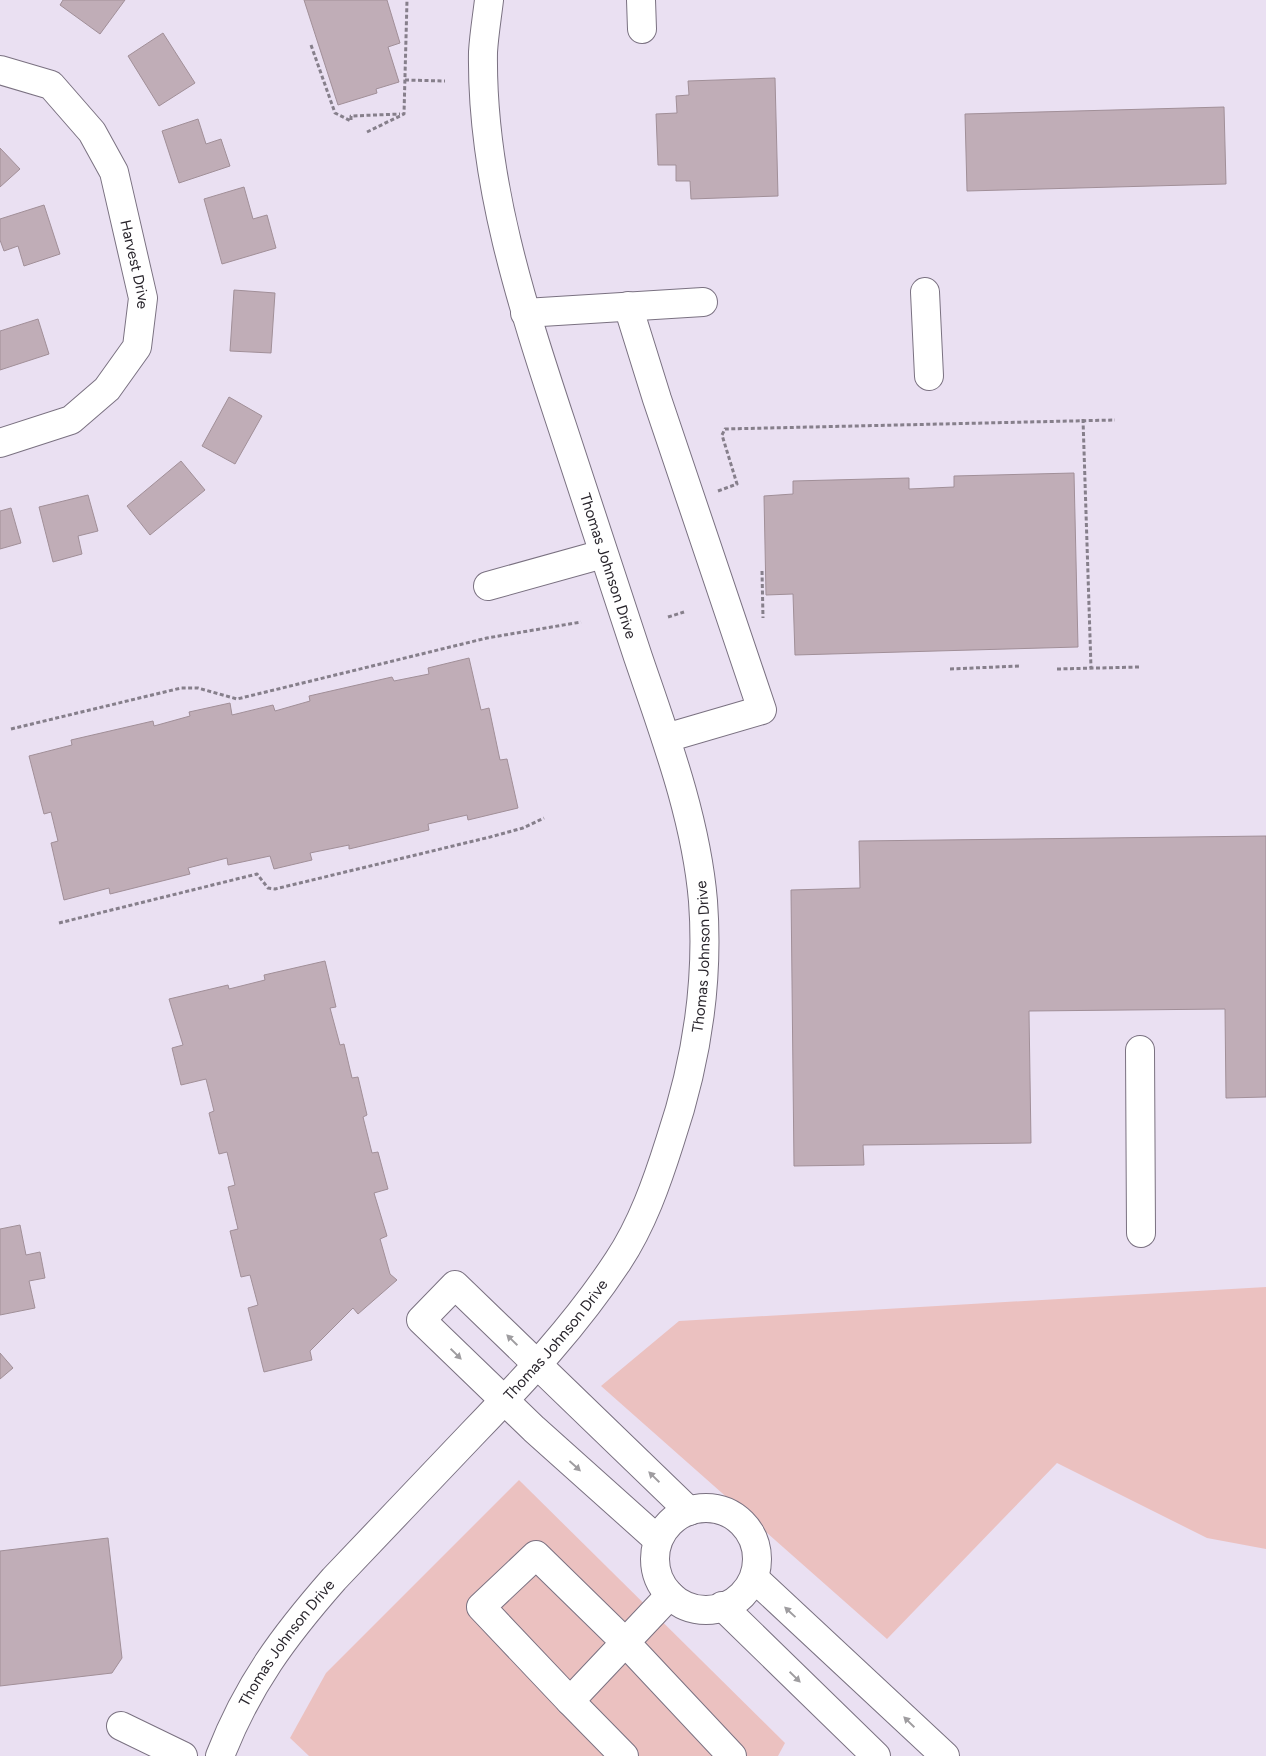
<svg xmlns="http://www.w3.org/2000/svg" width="1266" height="1756" font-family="Figtree,sans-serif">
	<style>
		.green { fill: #ebc1c0 }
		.building { fill: #c0adb7; stroke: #a18f98 }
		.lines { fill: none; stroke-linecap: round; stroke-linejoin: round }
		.minor-casing { stroke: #7a7181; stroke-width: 30 }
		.path { stroke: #867f8b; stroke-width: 3; stroke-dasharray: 4 2.5; stroke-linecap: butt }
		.minor { stroke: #fff; stroke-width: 28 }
		.oneway { fill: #9f9da0 }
		.labels { text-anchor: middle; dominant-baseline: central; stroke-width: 4; stroke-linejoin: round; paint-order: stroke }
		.street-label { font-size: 15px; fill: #29252c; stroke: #fff }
	</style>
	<rect width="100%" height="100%" fill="#eae0f2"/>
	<!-- green -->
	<g class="green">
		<polygon points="1266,1287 1266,1549 1207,1538 1057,1463 887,1639 601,1386 679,1321"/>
		<polygon points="519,1480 785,1743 778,1756 309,1756 290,1738 326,1673"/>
	</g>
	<!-- building -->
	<g class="building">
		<polygon points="63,0 125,0 100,34 60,5"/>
		<polygon points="304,0 387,0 400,43 388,47 399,82 376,89 377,93 338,105"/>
		<polygon points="163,33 195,83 159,106 128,56"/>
		<polygon points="775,78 778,196 691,199 690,181 676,181 676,165 658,165 656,114 677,113 676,96 689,95 688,81"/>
		<polygon points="1224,107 1226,184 967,191 965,114"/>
		<polygon points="198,119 206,144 221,139 230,166 179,183 162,131"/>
		<polygon points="0,148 20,169 0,187"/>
		<polygon points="244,187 253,219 267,215 276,248 222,264 204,199"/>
		<polygon points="44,205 60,254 24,266 18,246 4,251 0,240 0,219"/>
		<polygon points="234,290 275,293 271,353 230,351"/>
		<polygon points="38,319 49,354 0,370 0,331"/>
		<polygon points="229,397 262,416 235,464 202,446"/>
		<polygon points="181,461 205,490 150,535 127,506"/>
		<polygon points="1074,473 1078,647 795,655 793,594 766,595 764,496 793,494 793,481 909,478 909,489 954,487 954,476"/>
		<polygon points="88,495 98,531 78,536 82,554 53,562 39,507"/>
		<polygon points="11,508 21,543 0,549 0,511"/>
		<polygon points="469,658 481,710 489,708 500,760 507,759 518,808 468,820 467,815 428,824 429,830 349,849 349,845 310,853 312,860 274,869 270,856 228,865 227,858 188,868 190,874 110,894 109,888 64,900 51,843 58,841 51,812 44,814 29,756 72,745 71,740 153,721 154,726 190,716 189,712 230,703 232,715 273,705 275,711 310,701 309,696 392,677 394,681 429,674 428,668"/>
		<polygon points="1266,836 1266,1097 1226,1098 1225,1009 1029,1011 1031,1143 863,1145 864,1165 794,1166 791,890 860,888 859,841"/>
		<polygon points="325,961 336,1007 330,1008 340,1045 344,1044 352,1078 358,1077 367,1115 363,1117 372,1153 378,1152 388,1189 374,1193 387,1236 380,1239 390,1274 397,1280 358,1314 353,1308 310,1351 312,1360 264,1372 248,1308 258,1305 250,1275 241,1277 230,1231 238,1229 228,1187 235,1185 227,1152 219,1154 209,1113 214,1111 206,1079 181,1085 172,1048 183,1045 169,999 228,985 229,989 265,980 264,975"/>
		<polygon points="20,1225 26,1255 40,1252 45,1278 29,1281 35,1308 0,1315 0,1229"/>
		<polygon points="0,1353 13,1368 0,1379"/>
		<polygon points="108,1538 122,1658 112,1673 0,1686 0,1551"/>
	</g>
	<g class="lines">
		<defs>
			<g id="minor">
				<polyline points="641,0 642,29"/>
				<path id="s1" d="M0,70L51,85L92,132L114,172L143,298L137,347L107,389L71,420L0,443"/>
				<polyline points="925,292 929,376"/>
				<polyline points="628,306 657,399 762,710 666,738"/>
				<polyline points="525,313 703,302"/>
				<polyline points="488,586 603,554"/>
				<polyline points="1140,1050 1141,1233"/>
				<circle cx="706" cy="1559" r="51"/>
				<polyline points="658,1540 534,1429 421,1320 455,1285 689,1511"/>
				<polyline points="754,1578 945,1756"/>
				<polyline points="670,1595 570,1701 481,1607 536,1555 625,1642 732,1756"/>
				<polyline points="722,1606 876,1756"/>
				<polyline points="570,1701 624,1756"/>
				<polyline points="121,1726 183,1756"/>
				<path id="s2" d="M220,1756C248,1684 284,1636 334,1579C380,1531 426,1482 472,1434C525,1379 576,1325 618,1261C642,1225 657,1182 670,1141C696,1064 709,982 703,901C696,818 665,736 638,657C612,580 587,503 562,426C522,305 481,180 483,52C484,35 487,17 489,0"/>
			</g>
		</defs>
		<!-- minor casing -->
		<use href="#minor" class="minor-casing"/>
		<!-- path -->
		<g class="path">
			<polyline points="311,45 335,113 351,121 351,116 400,114"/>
			<polyline points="405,80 445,81"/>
			<polyline points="367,132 404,114 407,0"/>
			<polyline points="1083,419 1091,668"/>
			<polyline points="718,491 737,484 722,435 725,429 1115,420"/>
			<polyline points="762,571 763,618"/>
			<polyline points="668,617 684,612"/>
			<polyline points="950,669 1019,666"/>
			<polyline points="1057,669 1140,667"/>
			<polyline points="11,729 181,688 198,688 237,699 487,638 581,622"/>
			<polyline points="59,923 257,874 268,888 275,889 490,837 523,828 544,818"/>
		</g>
		<!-- minor -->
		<use href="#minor" class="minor"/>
	</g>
	<!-- one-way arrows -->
	<defs><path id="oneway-solid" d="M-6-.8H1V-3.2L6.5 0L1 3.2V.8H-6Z" transform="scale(1.25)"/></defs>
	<g class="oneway">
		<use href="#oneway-solid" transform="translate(512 1340) rotate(-136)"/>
		<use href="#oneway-solid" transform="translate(456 1354) rotate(44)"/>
		<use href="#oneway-solid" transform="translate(575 1466) rotate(42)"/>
		<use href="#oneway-solid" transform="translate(654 1477) rotate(-136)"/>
		<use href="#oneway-solid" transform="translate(790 1612) rotate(-137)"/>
		<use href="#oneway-solid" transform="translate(795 1677) rotate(44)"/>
		<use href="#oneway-solid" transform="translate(909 1722) rotate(-136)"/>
	</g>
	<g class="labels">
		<!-- street labels -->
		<g class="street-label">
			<text stroke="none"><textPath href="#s1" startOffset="256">Harvest Drive</textPath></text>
			<text transform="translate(608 566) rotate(72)">Thomas Johnson Drive</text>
			<text stroke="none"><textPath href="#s2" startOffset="958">Thomas Johnson Drive</textPath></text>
			<text stroke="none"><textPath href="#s2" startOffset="538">Thomas Johnson Drive</textPath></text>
			<text stroke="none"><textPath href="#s2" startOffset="132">Thomas Johnson Drive</textPath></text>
		</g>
	</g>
</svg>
